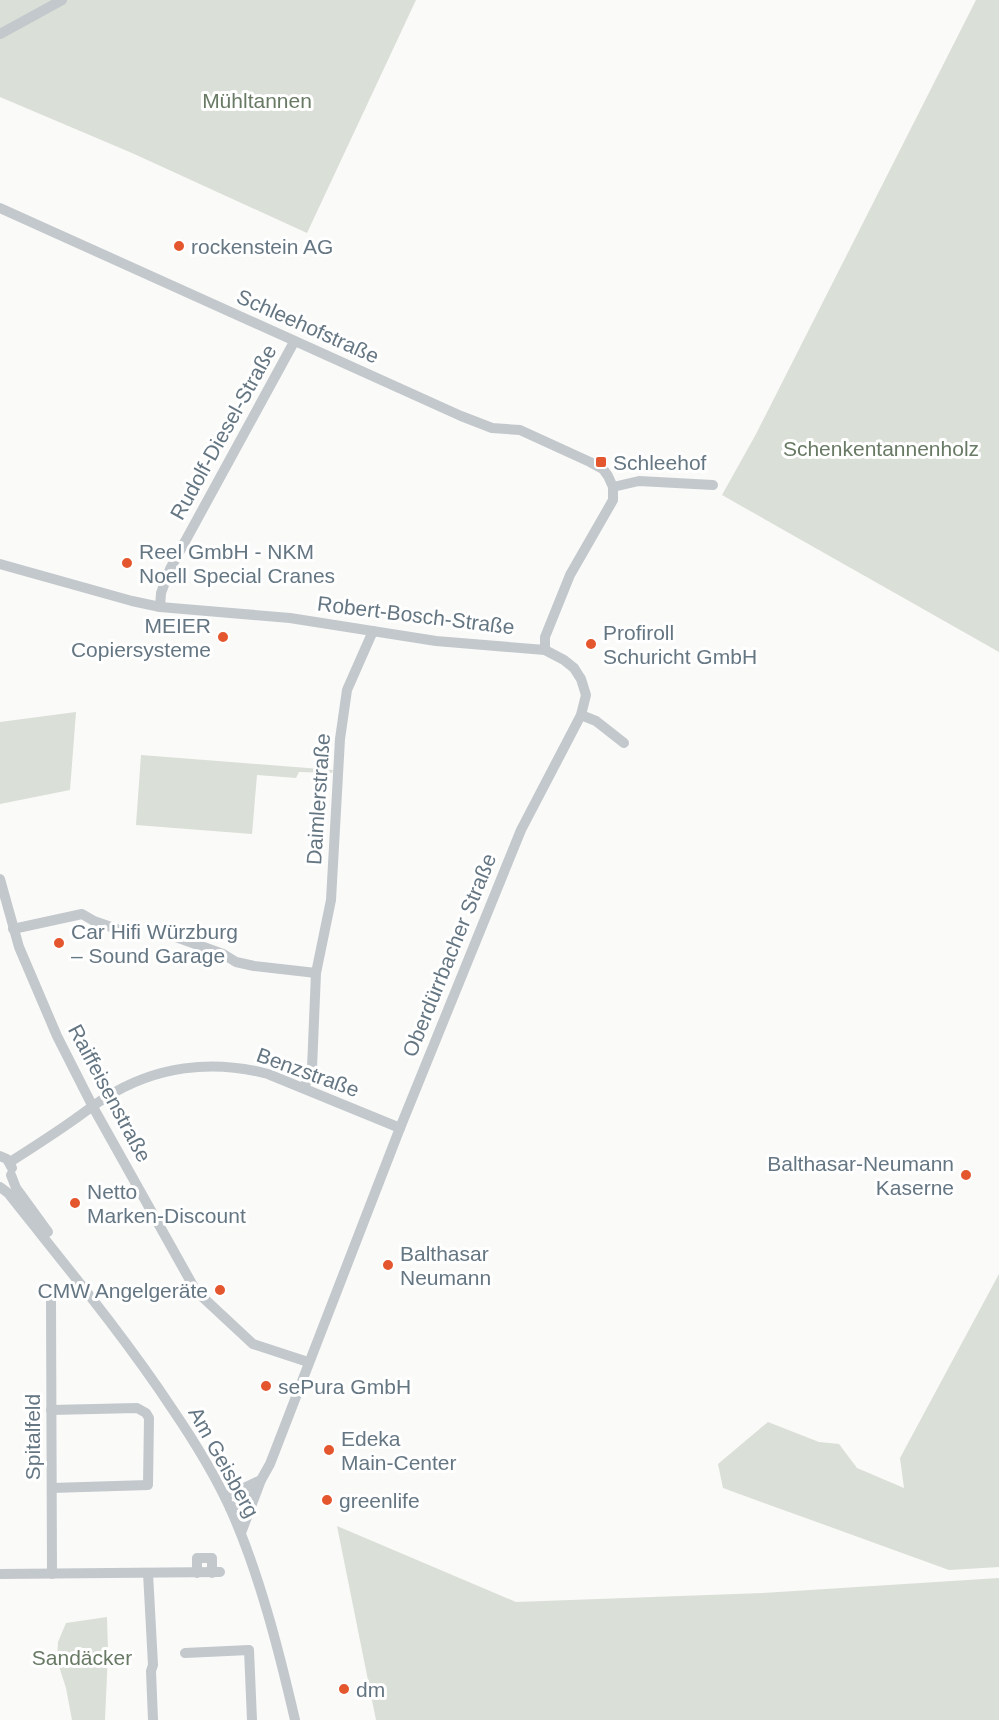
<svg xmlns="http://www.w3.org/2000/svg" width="999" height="1720" font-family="Arial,sans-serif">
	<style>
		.green { fill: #dadfd7 }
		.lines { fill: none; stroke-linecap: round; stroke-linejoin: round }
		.minor { stroke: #c3c8cc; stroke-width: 10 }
		.poi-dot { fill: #e4572e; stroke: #fff; stroke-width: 2 }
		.labels { text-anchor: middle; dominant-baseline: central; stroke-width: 6; stroke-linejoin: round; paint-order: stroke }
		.park-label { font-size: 21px; fill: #687a64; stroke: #fff }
		.poi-label { font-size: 21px; fill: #657683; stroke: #fff; text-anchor: start }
		.street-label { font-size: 21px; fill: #657683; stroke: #fff }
	</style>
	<rect width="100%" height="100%" fill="#fafaf8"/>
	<!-- green -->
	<g class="green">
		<polygon points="0,0 416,0 307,233 132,153 0,97"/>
		<polygon points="976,0 999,0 999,652 722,495 756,434"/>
		<polygon points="76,712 70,790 0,804 0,722"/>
		<polygon points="141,755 333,770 332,773 299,772 296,778 257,775 252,834 136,825"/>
		<polygon points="999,1274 999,1567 949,1570 723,1488 718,1464 768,1422 819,1442 839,1444 857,1468 904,1488 900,1458"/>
		<polygon points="337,1526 516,1602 763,1593 999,1578 999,1720 376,1720"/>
		<polygon points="107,1617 108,1652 105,1720 72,1720 66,1688 57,1660 58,1642 66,1623"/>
	</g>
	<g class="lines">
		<!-- minor -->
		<g class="minor">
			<polyline points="0,34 62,0"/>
			<polyline points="0,208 461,416 492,428 520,430 590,462 603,469 608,476 613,487 613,500 570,575 545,637 545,650"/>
			<polyline points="613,487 639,481 713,485"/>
			<polyline points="0,564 132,601 160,607 290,618 436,641 545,650 564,660 574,668 581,679 586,695 581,715 521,830 400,1128 270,1464 261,1480 241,1533"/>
			<polyline points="160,607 161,593 170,569 294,342"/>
			<polyline points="581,715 596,721 624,743"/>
			<polyline points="0,879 19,947 57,1036 93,1107 196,1291 253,1344 308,1362"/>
			<polyline points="13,929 82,914 94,921 128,933"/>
			<polyline points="162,932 223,954 236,962 254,966 316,973"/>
			<polyline points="304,1088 312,1068 316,973 331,900 340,739 347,690 373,631"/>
			<polyline points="0,1156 7,1159 12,1168"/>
			<path d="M10,1162C32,1148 54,1134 75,1119C85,1112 95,1104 105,1098C155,1066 212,1059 268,1074L400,1128"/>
			<polyline points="11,1175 16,1188 48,1232"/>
			<path d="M0,1187L8,1193C65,1265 122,1333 173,1410C194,1441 214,1473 230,1508C259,1572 279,1651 295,1720"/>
			<polyline points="51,1301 52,1574"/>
			<polyline points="51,1410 137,1408 146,1413 149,1418 148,1485 52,1488"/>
			<polyline points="225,1497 261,1480"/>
			<polyline points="230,1508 249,1499 257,1490"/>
			<polyline points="148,1573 153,1665 151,1671 153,1720"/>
			<polyline points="197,1573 197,1558 212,1558 212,1573"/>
			<polyline points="0,1574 220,1572"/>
			<polyline points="185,1653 249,1650 252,1720"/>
		</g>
	</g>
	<!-- markers -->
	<g class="poi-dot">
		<circle cx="179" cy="246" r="6"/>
		<rect x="595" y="456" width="12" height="12" rx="3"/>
		<circle cx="127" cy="563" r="6"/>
		<circle cx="223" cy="637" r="6"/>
		<circle cx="591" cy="644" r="6"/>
		<circle cx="59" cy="943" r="6"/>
		<circle cx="966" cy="1175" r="6"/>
		<circle cx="75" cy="1203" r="6"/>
		<circle cx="388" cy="1265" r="6"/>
		<circle cx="220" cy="1290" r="6"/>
		<circle cx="266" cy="1386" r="6"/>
		<circle cx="329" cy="1450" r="6"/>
		<circle cx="327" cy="1500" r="6"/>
		<circle cx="344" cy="1689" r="6"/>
	</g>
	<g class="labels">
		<!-- park labels -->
		<g class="park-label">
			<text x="257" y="100">Mühltannen</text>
			<text x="881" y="448">Schenkentannenholz</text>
			<text x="82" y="1657">Sandäcker</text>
		</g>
		<!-- poi labels -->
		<g class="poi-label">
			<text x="191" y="246">rockenstein AG</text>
			<text x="613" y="462">Schleehof</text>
			<text x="139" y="551">Reel GmbH - NKM<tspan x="139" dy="24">Noell Special Cranes</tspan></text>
			<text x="211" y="625" text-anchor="end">MEIER<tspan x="211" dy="24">Copiersysteme</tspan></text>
			<text x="603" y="632">Profiroll<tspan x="603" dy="24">Schuricht GmbH</tspan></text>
			<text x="71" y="931">Car Hifi Würzburg<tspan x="71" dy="24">– Sound Garage</tspan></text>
			<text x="954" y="1163" text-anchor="end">Balthasar-Neumann<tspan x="954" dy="24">Kaserne</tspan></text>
			<text x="87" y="1191">Netto<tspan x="87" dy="24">Marken-Discount</tspan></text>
			<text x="400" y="1253">Balthasar<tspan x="400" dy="24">Neumann</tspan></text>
			<text x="208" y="1290" text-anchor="end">CMW Angelgeräte</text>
			<text x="278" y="1386">sePura GmbH</text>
			<text x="341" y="1438">Edeka<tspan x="341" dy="24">Main-Center</tspan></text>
			<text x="339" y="1500">greenlife</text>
			<text x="356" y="1689">dm</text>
		</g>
		<!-- street labels -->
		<g class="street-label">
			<text transform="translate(308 326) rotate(24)">Schleehofstraße</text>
			<text transform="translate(223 432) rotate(-61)">Rudolf-Diesel-Straße</text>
			<text transform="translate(416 615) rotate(7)">Robert-Bosch-Straße</text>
			<text transform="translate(318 799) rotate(-86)">Daimlerstraße</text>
			<text transform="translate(449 955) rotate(-68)">Oberdürrbacher Straße</text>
			<text transform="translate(308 1072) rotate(20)">Benzstraße</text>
			<text transform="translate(110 1093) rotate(62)">Raiffeisenstraße</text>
			<text transform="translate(32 1437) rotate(-90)">Spitalfeld</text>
			<text transform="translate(224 1462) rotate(61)">Am Geisberg</text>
		</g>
	</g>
</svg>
